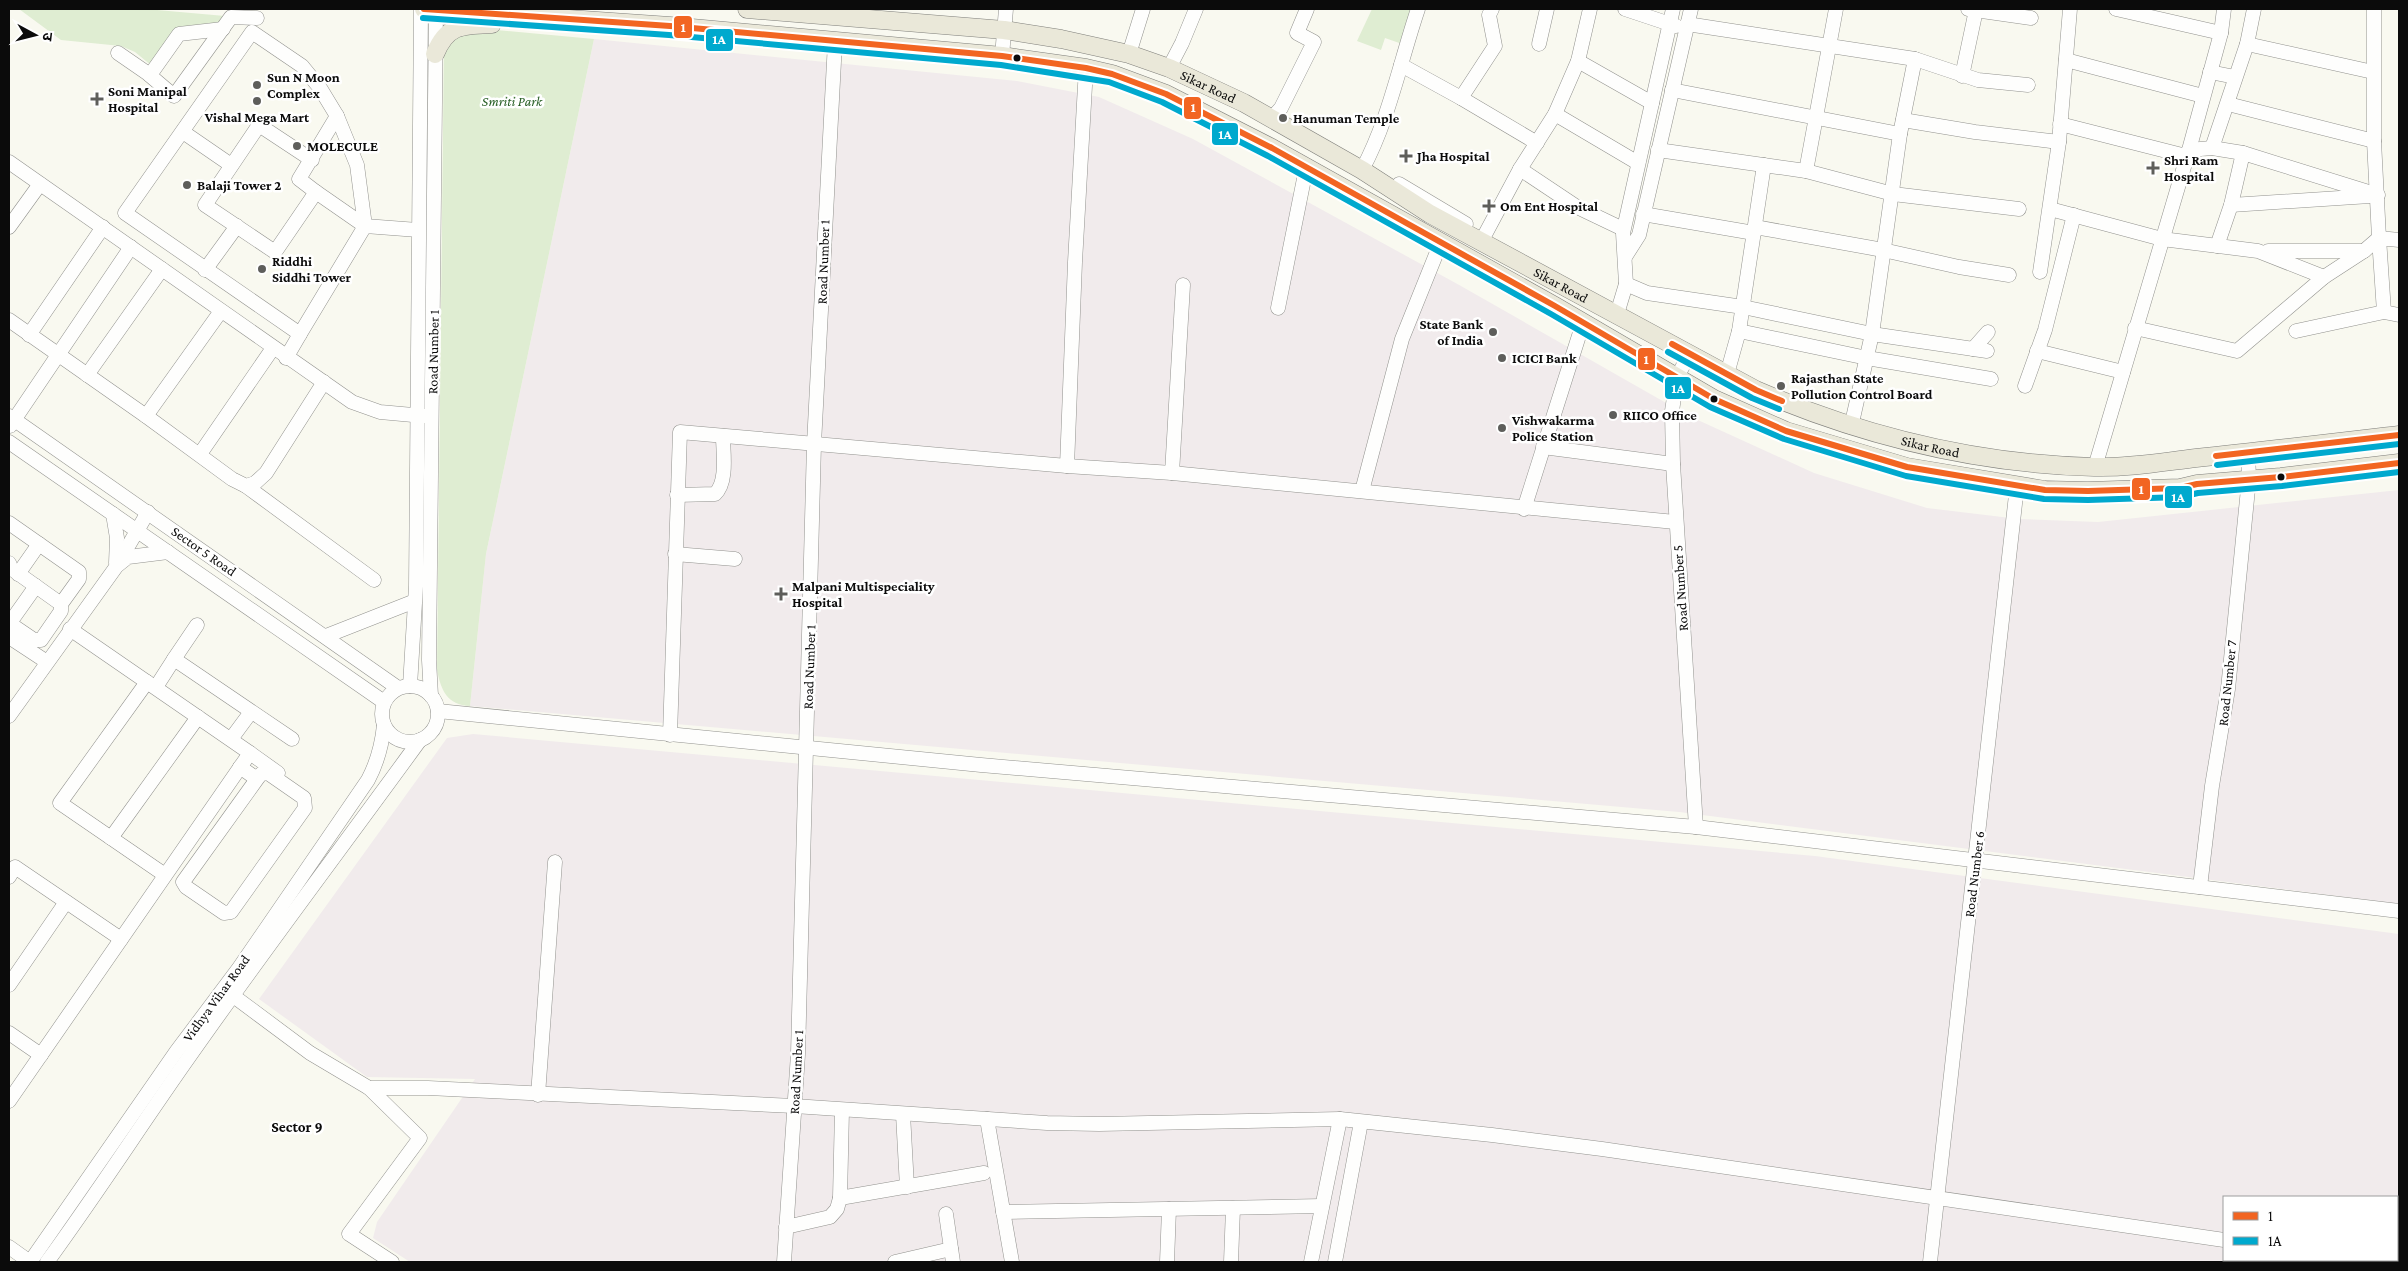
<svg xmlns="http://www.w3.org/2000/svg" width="2408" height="1271" font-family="'Crimson Pro','Noto Sans Devanagari',serif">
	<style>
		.industrial { fill: #f1ebec; fill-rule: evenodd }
		.green { fill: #dfedd2 }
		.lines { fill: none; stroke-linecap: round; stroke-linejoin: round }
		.minor-casing { stroke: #92928e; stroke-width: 15 }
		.major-casing { stroke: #7f7f7b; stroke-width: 19 }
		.minor { stroke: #fefefd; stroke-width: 14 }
		.major { stroke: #eae8d9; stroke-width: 18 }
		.bus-1-casing { stroke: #fff; stroke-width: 10 }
		.bus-2-casing { stroke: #fff; stroke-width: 10 }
		.bus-1 { stroke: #f26522; stroke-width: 6 }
		.bus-2 { stroke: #00a9ce; stroke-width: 6 }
		.bus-dot { fill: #0b0b0b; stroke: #fff; stroke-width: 2 }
		.poi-dot { fill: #5e5e5b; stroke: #fff; stroke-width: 2 }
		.labels { text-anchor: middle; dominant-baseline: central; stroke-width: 5; stroke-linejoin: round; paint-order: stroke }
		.poi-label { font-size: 14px; font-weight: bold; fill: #0b0b0b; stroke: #fff; text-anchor: start }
		.street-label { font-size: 14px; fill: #0b0b0b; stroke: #fff }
		.park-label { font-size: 14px; font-style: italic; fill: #255d22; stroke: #fff }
		.neighbourhood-label { font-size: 15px; font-weight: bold; fill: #0b0b0b; stroke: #fff }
		.line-badge { stroke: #fff; stroke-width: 2 }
		.badge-label { font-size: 14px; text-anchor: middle; font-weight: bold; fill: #fff }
	</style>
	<rect width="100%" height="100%" fill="#f9f9f0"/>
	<!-- industrial -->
	<g class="industrial">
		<polygon points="594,39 1017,81 1099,97 1193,139 1461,286 1689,416 1814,473 1927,508 2019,519 2098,522 2399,490 2399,904 1679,812 470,706 486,554"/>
		<path d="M473,734L1815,856L2399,934V1262H410L373,1238L377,1222L475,1079L367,1077L259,999L447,738ZM2224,1197H2397V1260H2224Z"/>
	</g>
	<!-- green -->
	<g class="green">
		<polygon points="19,9 146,9 225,16 221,23 176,31 152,66 135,52 121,46 61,40"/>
		<polygon points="1372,9 1416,9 1405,45 1385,38 1381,50 1357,41"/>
		<path d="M474,28L594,39L486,554L470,706C447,705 441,690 437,670L444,40Z"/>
	</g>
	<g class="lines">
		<defs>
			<g id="minor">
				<polyline points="1625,9 1676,26"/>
				<polyline points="1968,9 2031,18"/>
				<polyline points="2116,9 2221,33"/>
				<polyline points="1687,24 1915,59 1978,80 2028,85"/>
				<polyline points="1539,44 1547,9"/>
				<polyline points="2247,44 2373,72"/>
				<polyline points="118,53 147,73 174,96 231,17 257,18"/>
				<polyline points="1129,54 1143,9"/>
				<polyline points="1002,56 1006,9"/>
				<polyline points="2066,60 2203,96"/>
				<polyline points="1578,61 1652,103"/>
				<polyline points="1401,65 1461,98 1495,46 1489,15 1492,9"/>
				<polyline points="1169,68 1182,43 1196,9"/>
				<polyline points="2210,72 2235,77"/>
				<polyline points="150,75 179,34 223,29"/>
				<polyline points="1962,76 1976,10"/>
				<polyline points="1672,90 1900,134"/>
				<polyline points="1461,98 1537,143"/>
				<polyline points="2228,104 2374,141"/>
				<polyline points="1555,114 1638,163"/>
				<polyline points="1271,119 1281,108 1314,42 1297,33 1307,9"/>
				<polyline points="1903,120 1975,132 2059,142"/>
				<polyline points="2060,124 2186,156"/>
				<polyline points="183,132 231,165"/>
				<polyline points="2212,148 2247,44 2254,9"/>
				<polyline points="1658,150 1806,171 1893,194 2019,209"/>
				<polyline points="2189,150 2212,148 2243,153 2378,195"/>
				<polyline points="312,160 259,125 205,205 275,252 316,192 299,179 337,116"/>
				<polyline points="9,162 352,402 380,412 424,416"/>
				<polyline points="1520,169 1577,207 1623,229"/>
				<path d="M1362,170C1389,120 1400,62 1418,9"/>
				<polyline points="1806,171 1836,9"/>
				<polyline points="1399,184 1466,224"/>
				<polyline points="316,192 365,226"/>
				<polyline points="2231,205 2370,196"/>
				<polyline points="2050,209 2162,239 2258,251 2324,277"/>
				<polyline points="1643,214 1754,233"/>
				<polyline points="365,226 357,165 337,116 320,88 302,66 252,32 125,213 300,334 365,226 418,230"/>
				<polyline points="9,227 40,184"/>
				<polyline points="1755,227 1883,250 1959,267 2009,275"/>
				<polyline points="1481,242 1520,169 1555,114 1578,61 1590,9"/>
				<polyline points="2217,246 2231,205 2243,153"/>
				<polyline points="2268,251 2364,251"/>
				<polyline points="1625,257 1639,235 1691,9"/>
				<polyline points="205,270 237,226"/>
				<polyline points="2040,272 2059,142 2070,9"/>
				<polyline points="1626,284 1647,293 1743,307 1872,334 1987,351"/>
				<polyline points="1278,308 1306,169"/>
				<polyline points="2384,312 2379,238 2399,240"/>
				<polyline points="1617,314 1626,284 1623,233 1673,9"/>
				<polyline points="9,320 146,416 232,479 246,486 255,483 266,473 324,382"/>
				<polyline points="2135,328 2237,351 2324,277 2364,251 2379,238 2374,141 2374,9"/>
				<polyline points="1739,331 1867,358 1991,379"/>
				<polyline points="2296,331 2384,312 2399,315"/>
				<polyline points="29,335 103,227"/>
				<polyline points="1973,349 1988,332"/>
				<polyline points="2037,351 2123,372"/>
				<polyline points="1690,353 1677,377 1672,411 1673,464 1696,827"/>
				<polyline points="286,358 300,334"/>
				<polyline points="1727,374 1739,331 1764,165"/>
				<polyline points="87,375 162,269"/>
				<polyline points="2025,386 2045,330 2074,215"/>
				<polyline points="9,416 398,688"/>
				<polyline points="146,416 221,311"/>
				<polyline points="10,426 131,247"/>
				<polyline points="1851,427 1872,334 1900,134 1915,59"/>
				<polyline points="9,442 384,702"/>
				<polyline points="1543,447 1673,464"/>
				<polyline points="200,454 273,348"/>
				<polyline points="1067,466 1075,262 1086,68"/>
				<polyline points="2095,467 2189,150 2221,33 2224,9"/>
				<polyline points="1172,473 1183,285"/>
				<polyline points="246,486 374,580"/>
				<polyline points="1362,491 1402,339 1441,242"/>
				<path d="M677,495L715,494C728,482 723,452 723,436"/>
				<polyline points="1524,509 1583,323"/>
				<polyline points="113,514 117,538 116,563"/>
				<polyline points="9,523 79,572 79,579 61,604 61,611 41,640 34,640 9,623"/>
				<polyline points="675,554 735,559"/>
				<polyline points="9,563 10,565 9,567 61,604"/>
				<polyline points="118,565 128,557 168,552"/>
				<polyline points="18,574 39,544"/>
				<polyline points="9,624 36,586"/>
				<polyline points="197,625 174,659 292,739"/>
				<polyline points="326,636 415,601"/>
				<polyline points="9,637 47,662"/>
				<polyline points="147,682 60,803 165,875"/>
				<polyline points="410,686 416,586 421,9"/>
				<circle cx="410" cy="714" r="28"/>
				<polyline points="156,687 174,659"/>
				<polyline points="431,696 429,660 436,9"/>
				<polyline points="438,711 981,765 1696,827 2399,911"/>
				<polyline points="9,716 116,567 148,512"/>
				<polyline points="670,735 680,432 1067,466 1172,473 1675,522"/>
				<polyline points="231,739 251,712"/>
				<polyline points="250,753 278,773"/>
				<polyline points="240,767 257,779 261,774 268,773 304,798 305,808 231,912 224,913 186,887 183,882 257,779"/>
				<polyline points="111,838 198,717"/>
				<polyline points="9,877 15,867 121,939"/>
				<polyline points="2200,887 2212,786 2228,689 2249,479 2248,452"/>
				<polyline points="9,985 66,902"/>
				<polyline points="224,989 310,1053 369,1088 428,1088 794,1106 1047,1123 1099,1124 1340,1119 1492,1135 1602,1149 2224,1240"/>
				<polyline points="9,1033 41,1055"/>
				<polyline points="369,1088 420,1138 349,1234 392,1262"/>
				<polyline points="538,1095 555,862"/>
				<polyline points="9,1101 250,753 70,629"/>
				<polyline points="842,1110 840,1198 984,1173"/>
				<polyline points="903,1114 907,1187"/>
				<polyline points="987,1119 1012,1262"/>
				<polyline points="1003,1212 1322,1206"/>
				<polyline points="946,1214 953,1262"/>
				<polyline points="786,1227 830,1217 837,1209 840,1198"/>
				<polyline points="9,1247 30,1262"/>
				<polyline points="2367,1260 2386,1262"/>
				<path d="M30,1262L176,1052L239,968L368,780C377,763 382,745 384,725"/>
				<path d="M47,1262C96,1195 141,1125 189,1057C264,950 343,846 420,740"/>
				<polyline points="784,1262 798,1054 814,444 835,42"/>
				<polyline points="895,1262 951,1249"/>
				<polyline points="1167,1262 1169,1209"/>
				<polyline points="1231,1262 1233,1208"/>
				<polyline points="1311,1262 1340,1119"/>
				<polyline points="1335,1262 1361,1122"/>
				<polyline points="1930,1262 2017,486"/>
			</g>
			<g id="major">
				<polyline points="424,9 670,26 1002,56 1086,68 1112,74 1166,94 1272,148 1555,306 1714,399 1786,431 1907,467 2045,490 2088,491 2180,488 2197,484 2281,477 2399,463"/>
				<path id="s1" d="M747,9L1004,30L1061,39L1129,54L1169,68L1244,103L1362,170L1430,214L1756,390C1863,436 1977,464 2094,467C2128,468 2162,462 2196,458C2264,451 2331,443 2399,435"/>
				<path d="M435,54C447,24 463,25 492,24"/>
			</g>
		</defs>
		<!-- minor casing -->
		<use href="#minor" class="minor-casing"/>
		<!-- major casing -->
		<use href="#major" class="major-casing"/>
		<!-- minor -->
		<use href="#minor" class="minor"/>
		<!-- major -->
		<use href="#major" class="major"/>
		<defs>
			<g id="bus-1">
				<polyline points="424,9 670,26 1002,56 1086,68 1112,74 1166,94 1272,148 1555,306 1714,399 1786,431 1907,467 2045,490 2088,491 2180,488 2197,484 2281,477 2399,463"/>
				<polyline points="1672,344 1756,390 1782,401"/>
				<polyline points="2216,456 2399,435"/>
			</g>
			<g id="bus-2">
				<polyline points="423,18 669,35 1001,65 1109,82 1162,102 1268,156 1551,314 1710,407 1784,439 1906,476 2044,499 2088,500 2181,497 2198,493 2282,486 2399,472"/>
				<polyline points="1668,352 1752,398 1779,409"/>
				<polyline points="2217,465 2399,444"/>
			</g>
		</defs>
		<!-- bus-1 casing -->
		<use href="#bus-1" class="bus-1-casing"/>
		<!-- bus-2 casing -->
		<use href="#bus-2" class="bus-2-casing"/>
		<!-- bus-1 -->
		<use href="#bus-1" class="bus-1"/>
		<!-- bus-2 -->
		<use href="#bus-2" class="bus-2"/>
	</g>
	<!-- markers -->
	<g class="bus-dot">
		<circle cx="1017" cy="58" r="4.5"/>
		<circle cx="1714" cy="399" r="4.5"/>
		<circle cx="2281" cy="477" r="4.5"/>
	</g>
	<g class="poi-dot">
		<circle cx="257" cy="85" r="5"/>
		<path d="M94.5 91.5h5v5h5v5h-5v5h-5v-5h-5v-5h5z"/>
		<circle cx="257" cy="101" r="5"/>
		<circle cx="1283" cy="118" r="5"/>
		<circle cx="297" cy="146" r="5"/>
		<path d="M1403.5 148.5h5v5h5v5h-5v5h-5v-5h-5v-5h5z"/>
		<path d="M2150.5 160.5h5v5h5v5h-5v5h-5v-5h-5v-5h5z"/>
		<circle cx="187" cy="185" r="5"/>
		<path d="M1486.5 198.5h5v5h5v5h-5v5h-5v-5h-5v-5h5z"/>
		<circle cx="262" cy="269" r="5"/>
		<circle cx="1493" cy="332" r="5"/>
		<circle cx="1502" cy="358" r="5"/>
		<circle cx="1781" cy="386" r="5"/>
		<circle cx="1613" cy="415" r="5"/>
		<circle cx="1502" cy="428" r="5"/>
		<path d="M778.5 586.5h5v5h5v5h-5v5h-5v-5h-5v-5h5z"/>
	</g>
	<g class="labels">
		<!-- poi labels -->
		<g class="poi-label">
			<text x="267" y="77">Sun N Moon<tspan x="267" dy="16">Complex</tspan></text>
			<text x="108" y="91">Soni Manipal<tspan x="108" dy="16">Hospital</tspan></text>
			<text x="257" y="117" text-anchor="middle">Vishal Mega Mart</text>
			<text x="1293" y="118">Hanuman Temple</text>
			<text x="307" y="146">MOLECULE</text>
			<text x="1417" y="156">Jha Hospital</text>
			<text x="2164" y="160">Shri Ram<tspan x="2164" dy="16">Hospital</tspan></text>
			<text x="197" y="185">Balaji Tower 2</text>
			<text x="1500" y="206">Om Ent Hospital</text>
			<text x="272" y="261">Riddhi<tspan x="272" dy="16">Siddhi Tower</tspan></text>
			<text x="1483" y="324" text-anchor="end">State Bank<tspan x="1483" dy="16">of India</tspan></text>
			<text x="1512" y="358">ICICI Bank</text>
			<text x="1791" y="378">Rajasthan State<tspan x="1791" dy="16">Pollution Control Board</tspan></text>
			<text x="1623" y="415">RIICO Office</text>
			<text x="1512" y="420">Vishwakarma<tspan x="1512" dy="16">Police Station</tspan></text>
			<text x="792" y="586">Malpani Multispeciality<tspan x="792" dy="16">Hospital</tspan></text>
		</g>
		<!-- street labels -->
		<g class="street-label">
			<text stroke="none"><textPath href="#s1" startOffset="471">Sikar Road</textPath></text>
			<text transform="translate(823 262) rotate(-88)">Road Number 1</text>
			<text stroke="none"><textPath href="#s1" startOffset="876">Sikar Road</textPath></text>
			<text transform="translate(433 352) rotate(-89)">Road Number 1</text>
			<text stroke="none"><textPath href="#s1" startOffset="1281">Sikar Road</textPath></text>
			<text transform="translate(204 551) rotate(35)">Sector 5 Road</text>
			<text transform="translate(1680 588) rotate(-94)">Road Number 5</text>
			<text transform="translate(809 667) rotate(-88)">Road Number 1</text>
			<text transform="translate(2227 683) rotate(-84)">Road Number 7</text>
			<text transform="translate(1974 874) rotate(-83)">Road Number 6</text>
			<text transform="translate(216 998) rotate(-54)">Vidhya Vihar Road</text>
			<text transform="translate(796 1072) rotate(-87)">Road Number 1</text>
		</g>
		<!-- park labels -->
		<g class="park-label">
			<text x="512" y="101">Smriti Park</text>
		</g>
		<!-- neighbourhood labels -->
		<g class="neighbourhood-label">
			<text x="297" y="1127">Sector 9</text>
		</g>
	</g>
	<g class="line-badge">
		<rect x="673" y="15" width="20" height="24" rx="5" fill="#f26522"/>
		<rect x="705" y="28" width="29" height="24" rx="5" fill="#00a9ce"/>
		<rect x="1183" y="96" width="19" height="24" rx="5" fill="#f26522"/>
		<rect x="1211" y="122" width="28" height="24" rx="5" fill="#00a9ce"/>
		<rect x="1637" y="347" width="19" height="24" rx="5" fill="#f26522"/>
		<rect x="1664" y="376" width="28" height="24" rx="5" fill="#00a9ce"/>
		<rect x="2131" y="477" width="20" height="24" rx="5" fill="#f26522"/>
		<rect x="2164" y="485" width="29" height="24" rx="5" fill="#00a9ce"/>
	</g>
	<g class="badge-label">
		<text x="683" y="32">1</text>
		<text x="719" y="44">1A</text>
		<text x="1193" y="112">1</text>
		<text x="1225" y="139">1A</text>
		<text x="1646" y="364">1</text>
		<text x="1678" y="393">1A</text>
		<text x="2141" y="494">1</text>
		<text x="2178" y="502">1A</text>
	</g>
	<!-- border -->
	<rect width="2408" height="1271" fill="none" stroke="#0b0b0b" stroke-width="20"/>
	<!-- legend -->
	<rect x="2223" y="1196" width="175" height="65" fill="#ffffff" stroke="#9d9d9d"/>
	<rect x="2233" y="1212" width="25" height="8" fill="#f26522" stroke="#9d9d9d"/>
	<text x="2268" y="1221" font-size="15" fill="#0b0b0b">1</text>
	<rect x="2233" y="1237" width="25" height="8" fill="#00a9ce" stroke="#9d9d9d"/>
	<text x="2268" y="1246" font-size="15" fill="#0b0b0b">1A</text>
	<!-- north arrow -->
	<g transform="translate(35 35) rotate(97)" stroke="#ffffff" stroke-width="4" paint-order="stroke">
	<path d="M0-4L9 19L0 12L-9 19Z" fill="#0b0b0b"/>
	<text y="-8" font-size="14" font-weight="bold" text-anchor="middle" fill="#0b0b0b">उ</text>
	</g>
</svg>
